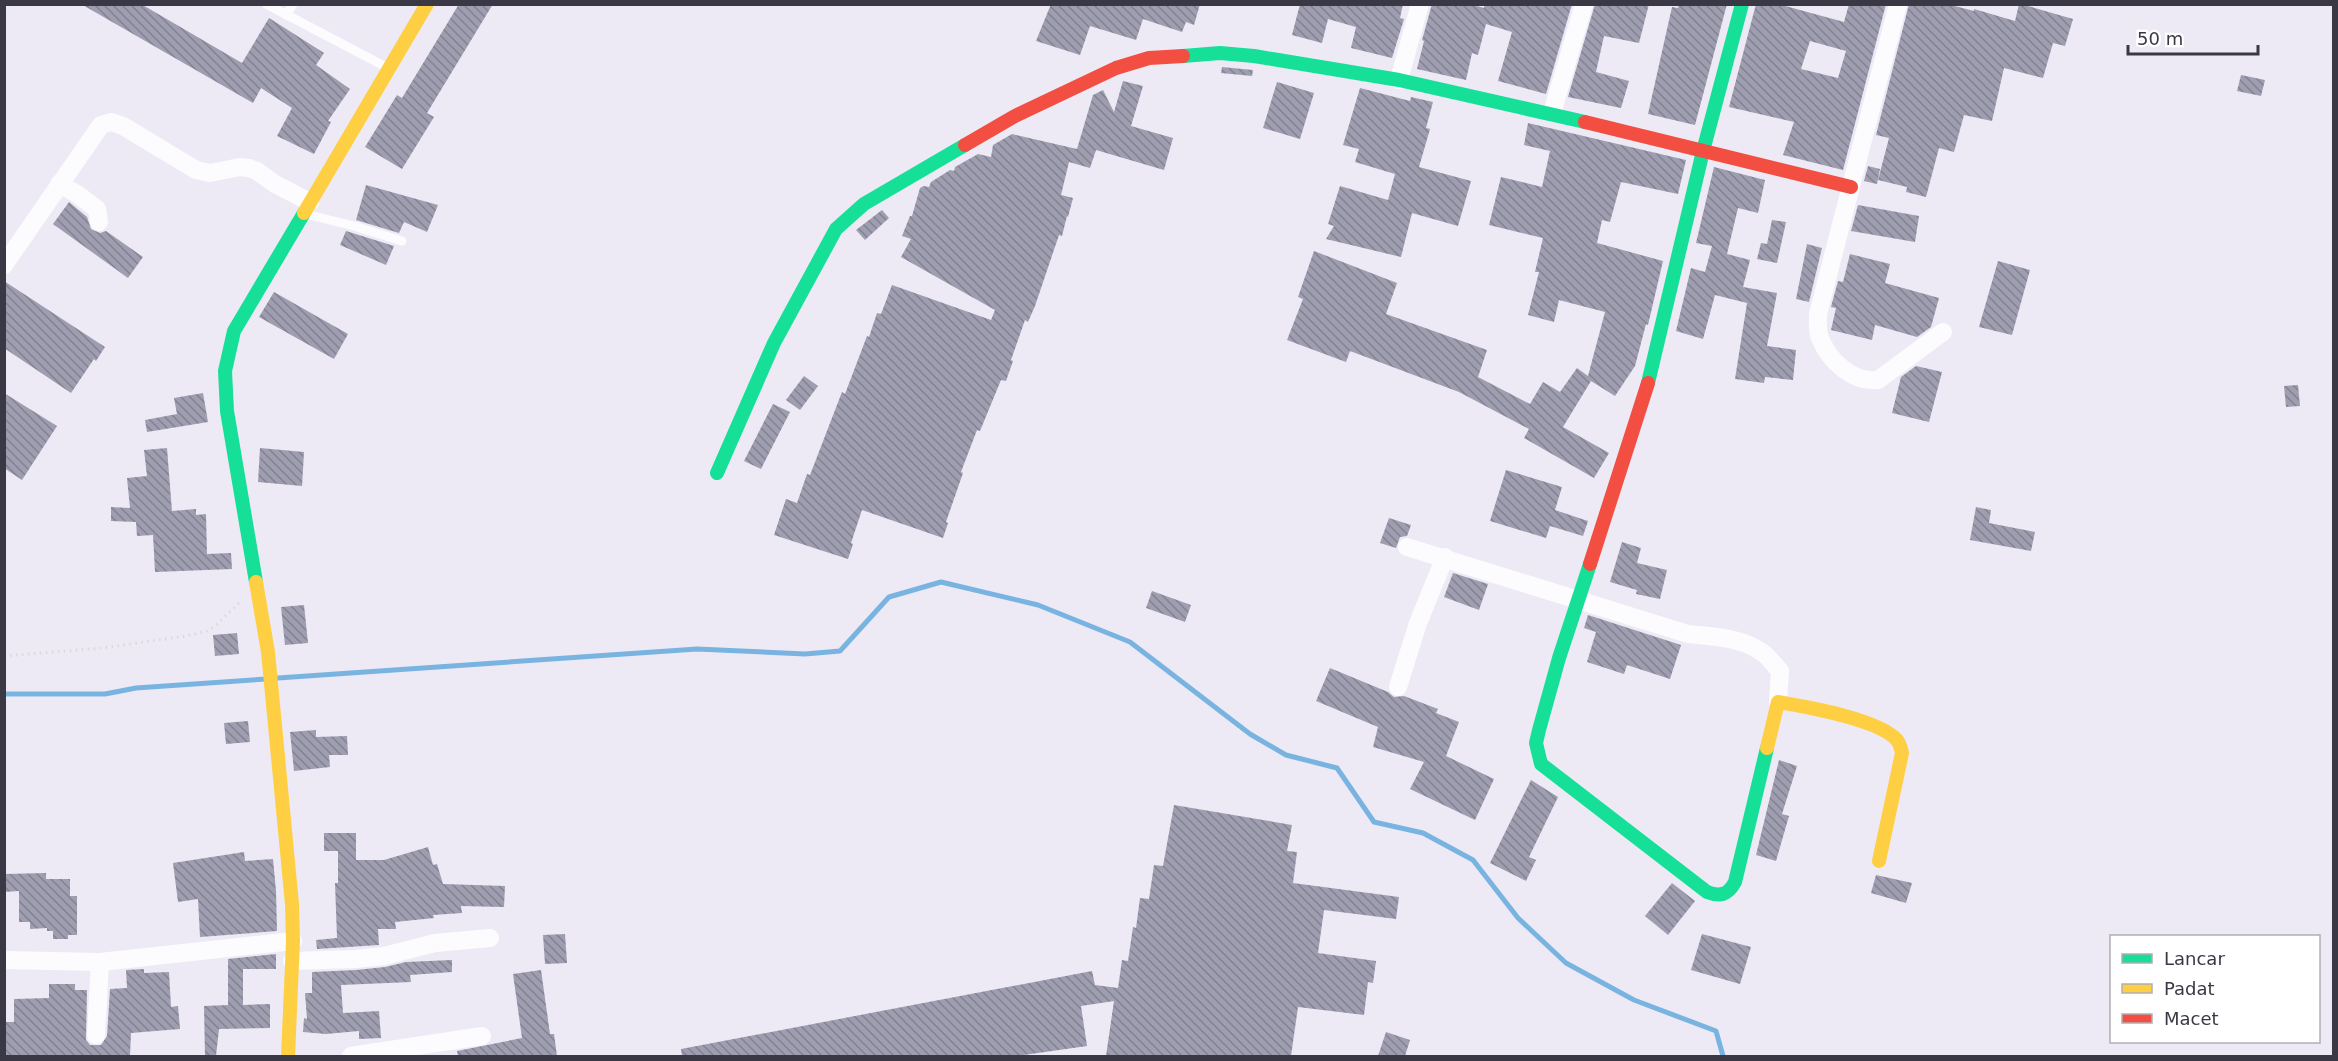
<svg xmlns="http://www.w3.org/2000/svg" width="2338" height="1061" font-family="'DejaVu Sans',sans-serif">
	<style>
		.lines { fill: none; stroke-linecap: round; stroke-linejoin: round }
		.stream { stroke: #79b4e0; stroke-width: 5 }
		.building { fill: url(#building-back-hatch); fill-rule: evenodd }
		.path { stroke: #d9d9dc; stroke-width: 3; stroke-dasharray: 1.5 4.5; stroke-linecap: butt }
		.lane { stroke: #fcfcfe; stroke-width: 9 }
		.street { stroke: #fcfcfe; stroke-width: 18 }
		.fast { stroke: #16e098; stroke-width: 14 }
		.slow { stroke: #ffcf43; stroke-width: 14 }
		.jam { stroke: #f24e42; stroke-width: 14 }
	</style>
	<defs>
		<pattern id="building-back-hatch" width="6" height="6" patternUnits="userSpaceOnUse" patternTransform="scale(1.5)"><rect width="6" height="6" fill="#9f9eb1"/><path d="M-1 5l2 2M0 0l6 6M5-1l2 2" fill="none" stroke="#838292"/></pattern>
	</defs>
	<rect width="100%" height="100%" fill="#edeaf6"/>
	<g class="lines">
		<!-- stream -->
		<g class="stream">
			<polyline points="278,678 697,649 805,654 840,651 889,597 941,582 1038,605 1130,642 1250,734 1286,755 1337,768 1374,822 1423,833 1473,860 1518,918 1566,963 1634,1000 1716,1031 1723,1056"/>
			<polyline points="4,694 105,694 136,688 266,679"/>
		</g>
	</g>
	<!-- building -->
	<g class="building">
		<polygon points="81,4 141,4 242,63 269,18 324,53 316,65 350,89 328,121 331,122 314,154 277,136 292,108 261,88 253,103"/>
		<polygon points="459,4 493,4 427,113 434,117 402,169 365,147 397,95 402,98"/>
		<polygon points="1051,4 1200,4 1194,25 1186,22 1182,32 1143,19 1136,40 1090,26 1080,55 1036,41"/>
		<polygon points="1300,4 1403,4 1400,18 1404,19 1392,58 1351,48 1356,27 1328,19 1322,43 1292,35"/>
		<polygon points="1432,4 1470,4 1484,8 1485,4 1572,4 1546,94 1498,81 1512,32 1486,24 1478,55 1472,53 1466,80 1417,69 1424,41 1422,40"/>
		<polygon points="1595,4 1649,4 1639,43 1604,36 1596,72 1629,81 1621,108 1568,97"/>
		<polygon points="1679,4 1727,4 1695,125 1648,114 1672,7 1678,8"/>
		<path d="M1756,4H1778L1844,22L1849,4H1886L1843,170L1783,155L1794,122L1729,107ZM1810,41L1846,51L1838,78L1801,69Z"/>
		<polygon points="1909,4 1947,4 1974,11 1974,9 2015,21 2019,4 2021,4 2073,19 2065,46 2053,43 2043,78 2004,68 1992,121 1964,115 1954,152 1939,148 1926,197 1906,192 1907,187 1878,180 1889,138 1876,135"/>
		<polygon points="1222,67 1253,70 1252,76 1221,73"/>
		<polygon points="2241,75 2265,80 2261,96 2237,91"/>
		<polygon points="1123,81 1143,86 1131,126 1173,138 1164,170 1096,150 1090,168 1069,162 1061,195 1073,198 1068,217 1067,216 1062,236 1059,235 1035,306 1028,322 1025,320 1011,360 1013,361 1006,381 1001,380 980,431 977,430 961,472 963,473 946,522 948,523 943,538 862,510 851,543 853,544 848,559 774,535 786,499 797,503 807,474 810,475 842,392 845,394 867,336 869,337 877,313 881,314 892,285 991,320 995,310 901,257 911,239 902,236 910,216 912,216 920,188 924,186 929,187 931,182 950,170 954,171 955,167 978,154 991,157 993,145 1012,134 1077,149 1093,95 1103,90 1114,112"/>
		<polygon points="1277,82 1314,93 1300,139 1263,128"/>
		<polygon points="1360,88 1410,101 1411,97 1433,102 1426,128 1430,129 1419,167 1471,181 1458,226 1412,213 1401,257 1326,239 1334,226 1328,224 1340,186 1388,200 1395,174 1355,162 1359,149 1343,145"/>
		<polygon points="1528,123 1686,160 1678,194 1621,182 1610,222 1602,220 1597,243 1663,261 1648,325 1646,324 1635,366 1615,396 1591,381 1563,427 1609,453 1594,478 1524,438 1529,429 1459,392 1350,351 1346,362 1287,340 1303,299 1298,297 1314,251 1397,283 1386,314 1487,350 1478,377 1530,404 1543,382 1560,392 1577,368 1588,376 1605,312 1559,300 1554,322 1528,315 1539,272 1535,272 1543,238 1489,225 1501,177 1542,187 1550,151 1524,145"/>
		<polygon points="1868,166 1880,169 1877,184 1864,181"/>
		<polygon points="1714,167 1765,180 1758,213 1738,208 1727,254 1750,260 1743,287 1777,293 1767,346 1796,350 1793,380 1765,377 1764,383 1735,379 1747,303 1715,295 1703,339 1676,331 1691,268 1705,272 1712,246 1696,243"/>
		<polygon points="366,185 438,205 427,232 404,222 399,233 356,220"/>
		<polygon points="69,202 87,217 91,229 100,233 106,231 143,257 128,278 53,224"/>
		<polygon points="1858,205 1919,216 1915,242 1851,231"/>
		<polygon points="882,210 889,218 865,240 856,230"/>
		<polygon points="1772,220 1786,222 1777,263 1757,259 1761,243 1767,244"/>
		<polygon points="346,231 394,246 386,265 340,245"/>
		<polygon points="1807,244 1822,248 1809,302 1796,299"/>
		<polygon points="1850,254 1890,264 1885,283 1939,298 1931,327 1917,337 1875,325 1872,340 1831,330 1836,308 1831,307 1838,281 1843,282"/>
		<polygon points="1998,261 2030,270 2012,335 1979,327"/>
		<polygon points="4,281 105,347 96,361 94,359 71,393 4,348"/>
		<polygon points="274,292 348,334 334,359 259,317"/>
		<polygon points="1916,366 1942,372 1929,422 1892,413 1901,377"/>
		<polygon points="804,376 818,386 800,410 786,400"/>
		<polygon points="2298,385 2300,406 2286,407 2284,386"/>
		<polygon points="4,393 57,426 22,480 4,468"/>
		<polygon points="203,393 208,422 147,432 145,420 177,414 174,398"/>
		<polygon points="773,404 790,412 761,469 744,461"/>
		<polygon points="167,448 172,511 196,509 196,515 206,514 207,554 231,553 232,569 155,572 153,535 137,536 136,522 111,521 111,507 130,508 127,478 147,476 144,450"/>
		<polygon points="260,448 304,452 302,486 258,482"/>
		<polygon points="1506,470 1562,487 1555,510 1588,521 1583,536 1550,526 1546,538 1490,521"/>
		<polygon points="1976,507 1991,510 1989,523 2035,532 2031,551 1970,540"/>
		<polygon points="1389,518 1411,525 1407,536 1400,537 1396,548 1380,543"/>
		<polygon points="1622,542 1641,548 1637,563 1667,570 1660,599 1636,594 1637,590 1610,582"/>
		<polygon points="1453,573 1488,584 1479,610 1444,597"/>
		<polygon points="1152,591 1191,605 1185,622 1146,608"/>
		<polygon points="304,605 308,643 285,645 281,607"/>
		<polygon points="1588,615 1681,645 1670,679 1627,665 1624,674 1587,662 1596,632 1584,628"/>
		<polygon points="237,633 239,654 215,656 213,635"/>
		<polygon points="1330,668 1388,692 1394,697 1404,696 1438,709 1436,713 1459,722 1446,756 1494,779 1475,820 1410,789 1424,762 1373,747 1378,727 1316,701"/>
		<polygon points="248,721 250,742 226,744 224,723"/>
		<polygon points="316,730 316,737 347,736 348,755 329,755 330,767 294,771 290,732"/>
		<polygon points="1779,760 1797,766 1782,814 1789,816 1776,861 1756,855"/>
		<polygon points="1531,780 1558,797 1529,857 1536,860 1526,881 1490,863"/>
		<polygon points="1174,805 1292,825 1287,851 1297,852 1293,883 1399,897 1396,919 1324,910 1318,953 1376,961 1373,983 1368,982 1364,1015 1298,1007 1291,1056 1106,1056 1114,1001 1081,1006 1087,1046 1017,1056 682,1056 681,1049 1092,971 1095,985 1118,988 1122,960 1128,961 1133,927 1136,928 1140,898 1149,899 1154,865 1163,866"/>
		<polygon points="324,833 356,833 356,860 384,860 428,847 433,865 437,864 443,884 505,886 504,907 461,906 462,913 433,915 434,918 395,922 396,929 378,929 379,945 317,949 316,940 337,938 335,883 338,883 338,851 324,851"/>
		<polygon points="244,852 245,861 273,859 276,891 277,931 200,937 198,899 178,902 173,863"/>
		<polygon points="46,873 46,879 70,879 70,896 77,896 77,935 68,935 68,939 53,939 53,931 47,931 47,928 30,929 30,922 19,922 19,891 4,892 4,874"/>
		<polygon points="1876,875 1912,883 1906,903 1871,893"/>
		<polygon points="1672,883 1695,901 1668,935 1645,916"/>
		<polygon points="565,934 567,963 545,964 543,935"/>
		<polygon points="1702,934 1751,947 1740,984 1691,970"/>
		<polygon points="276,954 276,969 243,969 243,1005 270,1004 270,1028 219,1029 216,1056 205,1056 204,1006 228,1005 228,959"/>
		<polygon points="452,960 452,972 410,975 411,982 341,985 343,1013 379,1011 381,1038 359,1039 359,1031 326,1034 303,1032 304,1018 307,1019 305,993 312,993 312,972 356,970 385,967 406,962"/>
		<polygon points="144,969 144,973 169,972 171,1007 178,1006 180,1029 131,1033 130,1056 4,1056 4,1022 14,1022 14,999 49,998 49,984 75,984 75,990 87,990 86,1040 90,1045 101,1045 107,1036 110,989 127,988 126,970"/>
		<polygon points="541,970 550,1034 554,1034 557,1056 458,1056 457,1051 522,1038 513,974"/>
		<polygon points="1386,1032 1410,1040 1405,1056 1378,1056"/>
	</g>
	<g class="lines">
		<!-- path -->
		<polyline class="path" points="4,656 102,648 186,636 207,631 214,627 239,603"/>
		<!-- lane -->
		<g class="lane">
			<polyline points="266,4 388,68"/>
			<polyline points="286,15 293,4"/>
			<polyline points="305,214 354,226 402,241"/>
		</g>
		<!-- street -->
		<g class="street">
			<path d="M1898,4L1818,314C1818,321 1817,331 1820,338C1829,361 1853,383 1878,380L1943,332"/>
			<polyline points="1399,80 1420,4"/>
			<polyline points="1552,113 1584,4"/>
			<polyline points="59,184 77,194 97,209 99,222"/>
			<polyline points="4,265 101,125 111,122 123,126 196,170 210,173 240,167 249,168 257,171 275,184 310,202"/>
			<path d="M1407,547L1688,634C1714,637 1742,637 1763,653C1770,658 1775,666 1780,671L1778,702"/>
			<polyline points="1398,687 1418,623 1445,557"/>
			<polyline points="4,960 100,962 293,941"/>
			<polyline points="292,961 355,959 384,956 435,943 490,938"/>
			<polyline points="96,1035 100,962"/>
			<polyline points="351,1056 482,1036"/>
		</g>
		<!-- fast -->
		<g class="fast">
			<polyline points="1183,56 1220,53 1254,56 1399,80 1585,122"/>
			<polyline points="1648,383 1703,151 1742,4"/>
			<polyline points="717,473 774,343 836,229 864,204 965,145"/>
			<path d="M1590,564L1559,658L1539,730L1536,743L1541,764L1707,892C1720,897 1728,895 1735,882L1767,748"/>
			<polyline points="256,582 227,411 225,371 234,331 304,213"/>
		</g>
		<!-- slow -->
		<g class="slow">
			<polyline points="304,213 427,4"/>
			<polyline points="256,582 268,652 292,904 293,941 288,1056"/>
			<path d="M1767,748L1778,702C1807,707 1878,719 1897,740C1900,744 1901,749 1902,753L1879,861"/>
		</g>
		<!-- jam -->
		<g class="jam">
			<polyline points="1585,122 1851,187"/>
			<polyline points="965,145 1015,116 1116,68 1149,58 1183,56"/>
			<polyline points="1590,564 1648,383"/>
		</g>
	</g>
	<!-- border -->
	<rect width="2338" height="1061" fill="none" stroke="#3a3844" stroke-width="12"/>
	<!-- legend -->
	<rect x="2110" y="935" width="210" height="108" fill="#ffffff" stroke="#b0afb4" stroke-width="1.5"/>
	<rect x="2122" y="954" width="30" height="9" fill="#16e098" stroke="#b0afb4" stroke-width="1.5"/>
	<text x="2164" y="965" font-size="18" fill="#3a3844">Lancar</text>
	<rect x="2122" y="984" width="30" height="9" fill="#ffcf43" stroke="#b0afb4" stroke-width="1.5"/>
	<text x="2164" y="995" font-size="18" fill="#3a3844">Padat</text>
	<rect x="2122" y="1014" width="30" height="9" fill="#f24e42" stroke="#b0afb4" stroke-width="1.5"/>
	<text x="2164" y="1025" font-size="18" fill="#3a3844">Macet</text>
	<!-- scale -->
	<path d="M2128 45v9h130v-9" fill="none" stroke="#3a3844" stroke-width="3"/>
	<text x="2137" y="45" font-size="18" fill="#3a3844" stroke="#ffffff" stroke-width="4.5" paint-order="stroke">50 m</text>
</svg>
